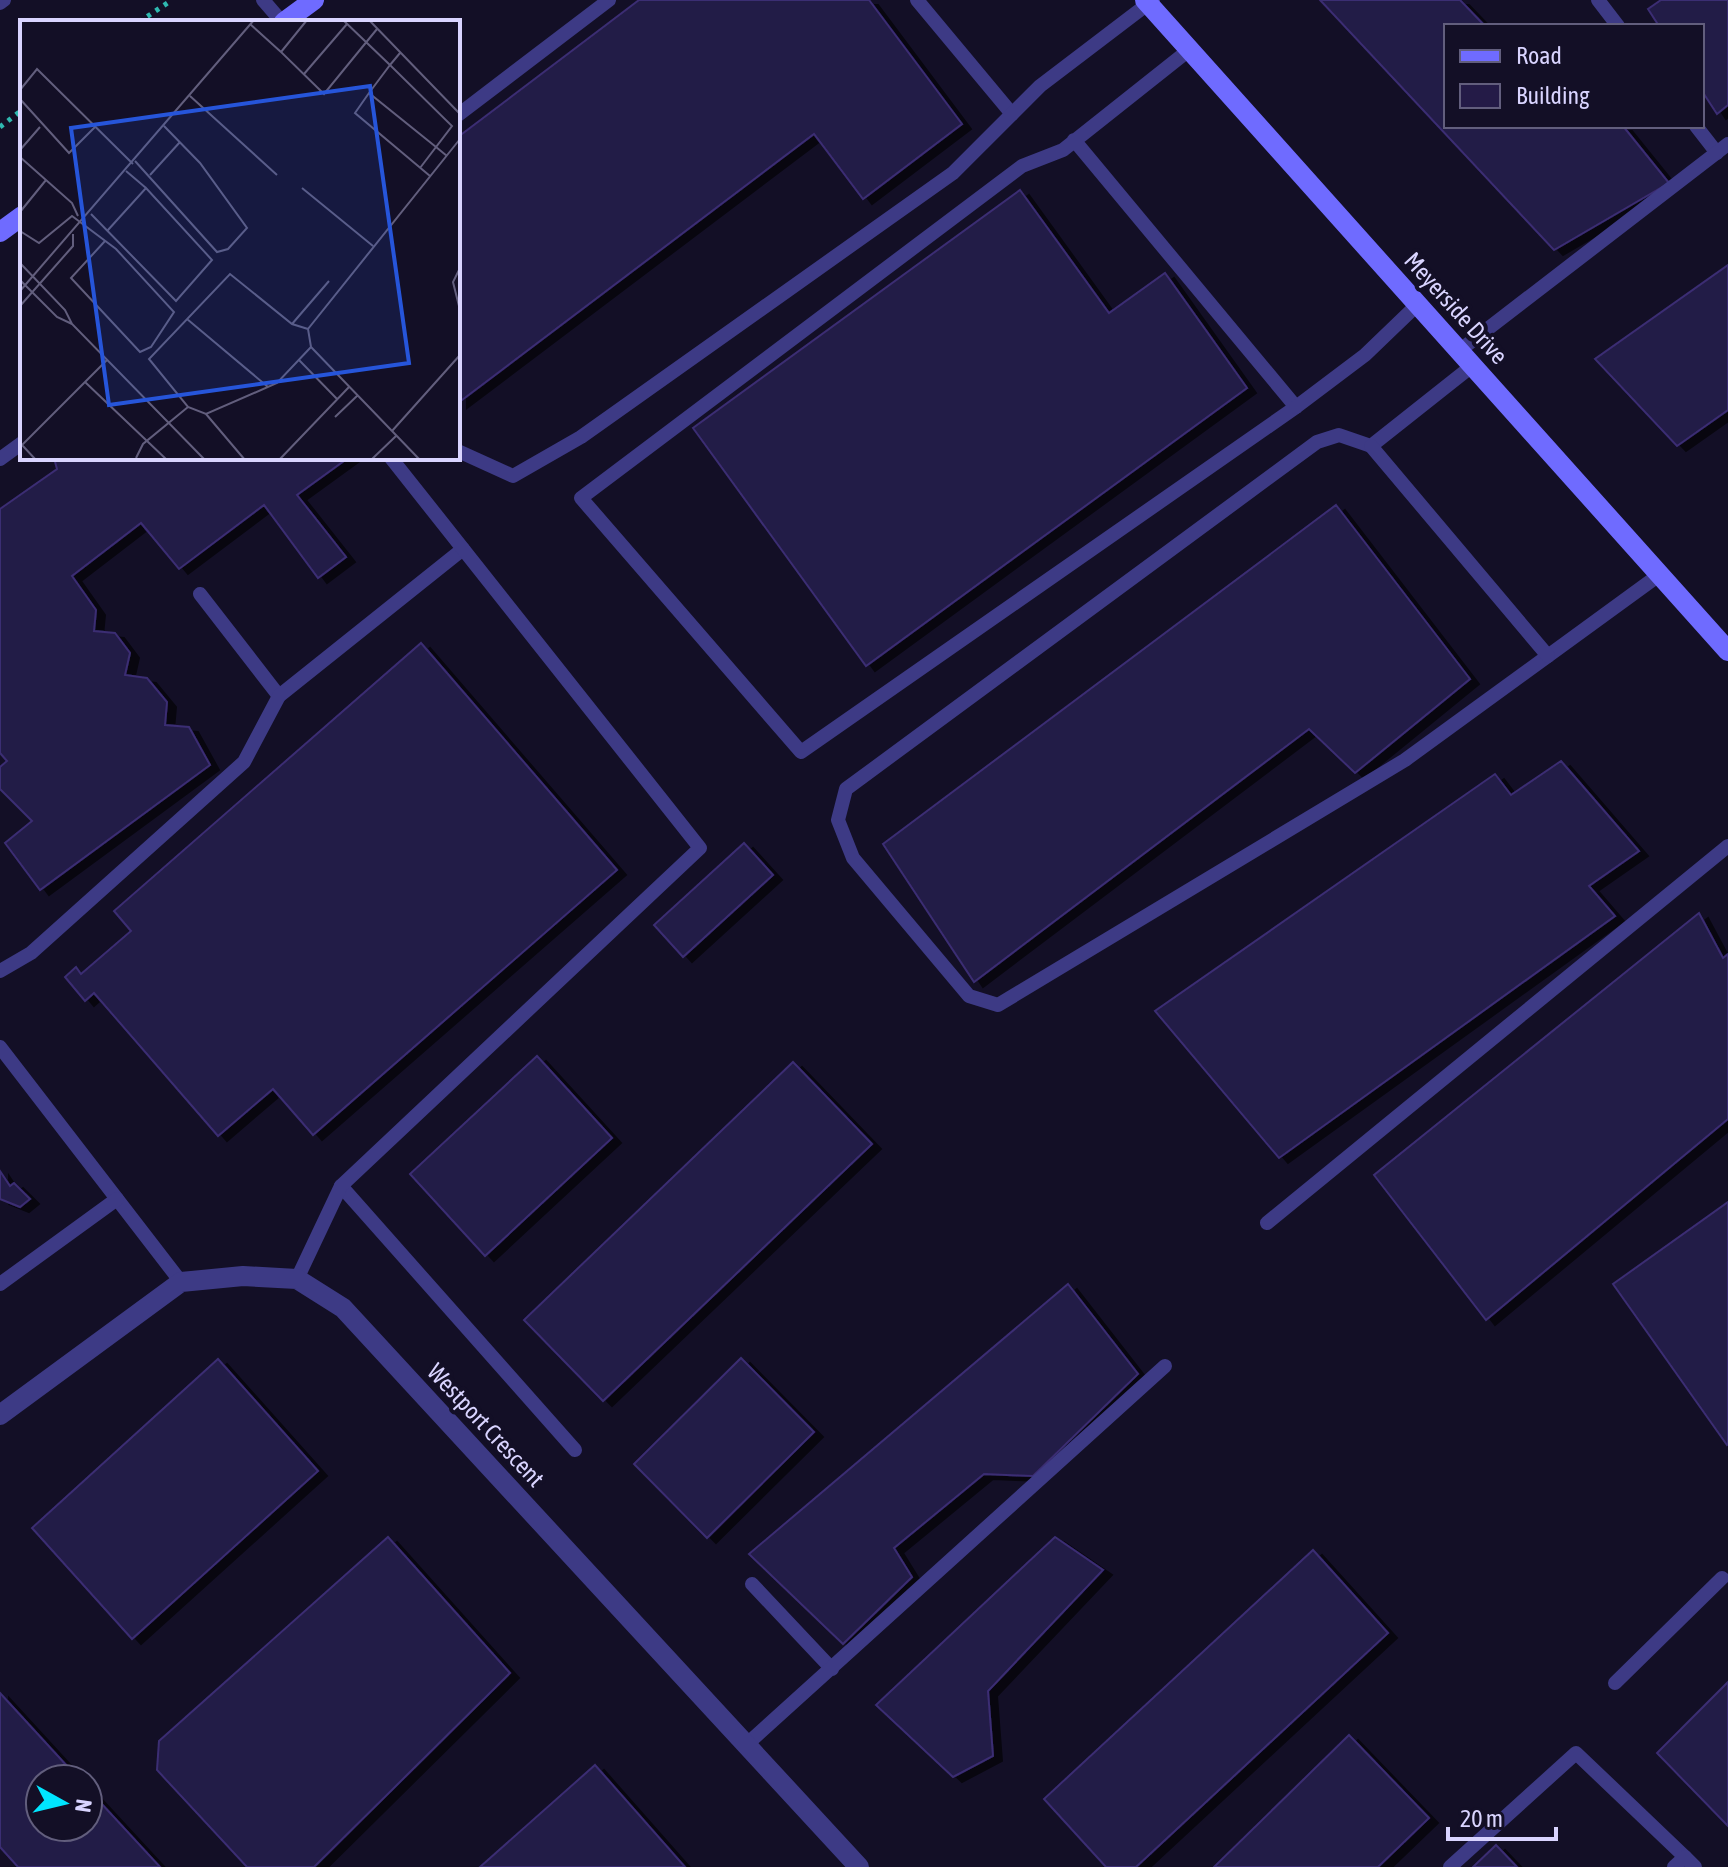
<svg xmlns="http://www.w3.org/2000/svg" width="1728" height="1867" font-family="'Asap Condensed',sans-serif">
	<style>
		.building { fill: #241b47; stroke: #3b2d73; stroke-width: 2; filter: url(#shadow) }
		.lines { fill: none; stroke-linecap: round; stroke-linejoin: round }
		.path { stroke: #2fb8b0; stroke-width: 5; stroke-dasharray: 4 6; stroke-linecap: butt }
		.lane { stroke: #3d3a85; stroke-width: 14 }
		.street { stroke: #3d3a85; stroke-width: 20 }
		.secondary { stroke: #6f6bff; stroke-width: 20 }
		.labels { text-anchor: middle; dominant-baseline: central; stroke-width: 8; stroke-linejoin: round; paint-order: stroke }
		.street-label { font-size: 24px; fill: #d9d4ff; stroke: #130f26 }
		.inset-road { fill: none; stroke: #625e7d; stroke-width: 2 }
		.view { fill: #2655da; fill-opacity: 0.15; stroke: #2655da; stroke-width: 4 }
		.inset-edge { fill: none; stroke: #d9d4ff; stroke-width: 4 }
	</style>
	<defs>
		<filter id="shadow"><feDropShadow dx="9" dy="5" stdDeviation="0" flood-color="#0009"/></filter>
	</defs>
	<rect width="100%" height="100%" fill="#130f26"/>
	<!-- building -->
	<g class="building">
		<polygon points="639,0 869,0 962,124 863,199 814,134 458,403 458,137"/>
		<polygon points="1320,0 1460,0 1485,26 1446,26 1446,126 1623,126 1669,183 1554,250"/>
		<polygon points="1661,0 1728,0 1728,105 1717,114 1702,91 1702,26 1659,26 1648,9"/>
		<polygon points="1020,190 1109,313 1165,273 1247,388 866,666 693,428"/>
		<polygon points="1728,265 1728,410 1677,446 1595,359"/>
		<polygon points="54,458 348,458 297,495 346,557 318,578 264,505 179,569 141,523 72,576 96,610 94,631 115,633 130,653 125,675 147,678 167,702 165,725 189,727 210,765 40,890 5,843 32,821 0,789 0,767 7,761 0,753 0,509 57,469"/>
		<polygon points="1336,505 1470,679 1355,773 1309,729 974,982 883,844"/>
		<polygon points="421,643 617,870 313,1135 273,1089 218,1136 94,993 85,1001 65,977 76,967 81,974 131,931 114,911"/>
		<polygon points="1561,761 1639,851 1589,886 1615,916 1279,1158 1155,1011 1495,774 1511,795"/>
		<polygon points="744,843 773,875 683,957 654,925"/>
		<polygon points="1699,913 1723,958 1728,954 1728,1119 1486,1320 1374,1175"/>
		<polygon points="537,1056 612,1138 485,1256 410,1174"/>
		<polygon points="793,1062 872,1144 603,1401 524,1320"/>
		<polygon points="0,1171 10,1186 14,1183 30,1199 20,1207 0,1199"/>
		<polygon points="1728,1202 1728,1444 1727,1445 1613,1284"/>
		<polygon points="1068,1284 1138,1374 1033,1476 984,1474 894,1548 912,1577 843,1644 749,1554"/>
		<polygon points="741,1358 814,1432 707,1538 634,1464"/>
		<polygon points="218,1359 318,1471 132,1639 32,1528"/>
		<polygon points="388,1537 510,1673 314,1867 247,1867 157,1770 159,1741"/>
		<polygon points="1055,1537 1103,1570 988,1691 993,1756 953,1777 876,1705"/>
		<polygon points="1313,1550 1388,1633 1136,1867 1106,1867 1044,1799"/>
		<polygon points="1728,1682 1728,1826 1657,1753"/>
		<polygon points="0,1693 79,1779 40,1779 40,1827 88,1827 88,1789 160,1867 18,1867 0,1847"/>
		<polygon points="1349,1735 1429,1818 1378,1867 1214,1867"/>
		<polygon points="595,1765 685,1867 480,1867"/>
		<polygon points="1496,1845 1517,1867 1473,1867"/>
	</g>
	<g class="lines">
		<!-- path -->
		<g class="path">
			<polyline points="139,22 172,0"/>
			<polyline points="0,127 22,110"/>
		</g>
		<!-- lane -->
		<g class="lane">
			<polyline points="263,0 282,22"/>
			<polyline points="917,0 1012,114"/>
			<polyline points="1598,0 1618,26"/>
			<polyline points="0,3 4,0"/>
			<polyline points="458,115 609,0"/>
			<polyline points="1696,126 1717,153"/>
			<polyline points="1074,140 1296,407 801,752 581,498 1022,166 1063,150 1189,50"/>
			<polyline points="1459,351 1728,144"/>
			<polyline points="1472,366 1371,446 1339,435 1317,442 846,789 838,820 853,858 969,996 998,1005 1405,760 1659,575"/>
			<polyline points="1296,407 1365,355 1417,305"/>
			<polyline points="1371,446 1548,656"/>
			<polyline points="458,451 513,476 581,437 953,173 1040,86 1153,0"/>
			<polyline points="0,459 22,443"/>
			<polyline points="200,594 279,696"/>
			<polyline points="0,971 31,953 244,762 279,696 463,549"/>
			<polyline points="0,1047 181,1282"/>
			<polyline points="341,1186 575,1450"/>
			<polyline points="1267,1223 1728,846"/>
			<polyline points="297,1279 341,1186 700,848 391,458"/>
			<polyline points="0,1284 117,1199"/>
			<polyline points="752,1584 832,1669"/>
			<polyline points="1615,1683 1722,1578"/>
			<polyline points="746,1745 1165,1366"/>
			<polyline points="1450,1867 1576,1753 1685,1857"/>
			<polyline points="1674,1867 1685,1857 1695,1867"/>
		</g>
		<!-- street -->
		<polyline class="street" points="0,1415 181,1282 243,1276 297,1279 343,1308 859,1867"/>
		<!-- secondary -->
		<g class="secondary">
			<polyline points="1145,0 1728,651"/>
			<polyline points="284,22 314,0"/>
			<polyline points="0,232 22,216"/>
		</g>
	</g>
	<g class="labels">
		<!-- street labels -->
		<g class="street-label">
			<text transform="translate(1456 308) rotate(48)">Meyerside Drive</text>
			<text transform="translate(486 1425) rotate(47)">Westport Crescent</text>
		</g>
	</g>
	<!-- overview -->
	<g transform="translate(20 20)">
		<rect width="440" height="440" fill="#130f26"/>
		<path class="inset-road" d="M287,0L261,32L304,74L357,9M323,0L370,45L380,33M349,0L440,94M230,4L261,32M284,54L327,4M0,70L17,49L113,144M349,73L335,93L410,156M170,76L257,155M0,79L49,133L75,107M0,130L20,107M0,137L52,183L58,196M115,141L197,232L208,229L227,208L180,143L144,106M400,148L432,106L370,45L349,73L416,127L427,136M106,151L126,168M130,155L160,122M282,168L353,226M0,192L26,160M71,194L156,281L192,240L126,168L88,210M0,211L19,223L52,196L96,229L154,292L131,327L120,332L51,258L85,221M0,243L45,290L52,304L185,440M440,248L433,262L440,290M0,260L37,297L52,304M0,271L234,0M0,286L53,226V214M167,299L248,367M272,304L309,261M288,309L272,304L210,254L129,339L168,387L186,394L257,363L291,327M279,340L317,379M65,362L147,440M186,394L225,440M315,397L338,375M372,411L440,335M116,438L123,424L168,387M16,440L2,425L87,340M259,440L329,367M351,440L376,416M400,440L291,327L288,309L440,119"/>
		<path class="view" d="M350,66L389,343L89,385L51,108Z"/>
		<rect width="440" height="440" class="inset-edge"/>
	</g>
	<!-- legend -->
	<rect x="1444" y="24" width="260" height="104" fill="#130f26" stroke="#625e7d" stroke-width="2"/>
	<rect x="1460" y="50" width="40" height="12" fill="#6f6bff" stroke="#625e7d" stroke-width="2"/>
	<text x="1516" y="64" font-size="24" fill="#d9d4ff">Road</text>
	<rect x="1460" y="84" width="40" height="24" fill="#241b47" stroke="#625e7d" stroke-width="2"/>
	<text x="1516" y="104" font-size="24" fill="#d9d4ff">Building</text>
	<!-- north arrow -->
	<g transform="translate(64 1803) rotate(98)"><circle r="38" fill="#130f26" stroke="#625e7d" stroke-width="2"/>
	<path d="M0-6L14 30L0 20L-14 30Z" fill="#00e5ff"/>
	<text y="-12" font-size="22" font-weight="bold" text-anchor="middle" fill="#d9d4ff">N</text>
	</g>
	<!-- scale -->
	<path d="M1448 1827v12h108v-12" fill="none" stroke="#d9d4ff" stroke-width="4"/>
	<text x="1460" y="1827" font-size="24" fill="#d9d4ff" stroke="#130f26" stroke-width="6" paint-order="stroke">20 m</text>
</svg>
